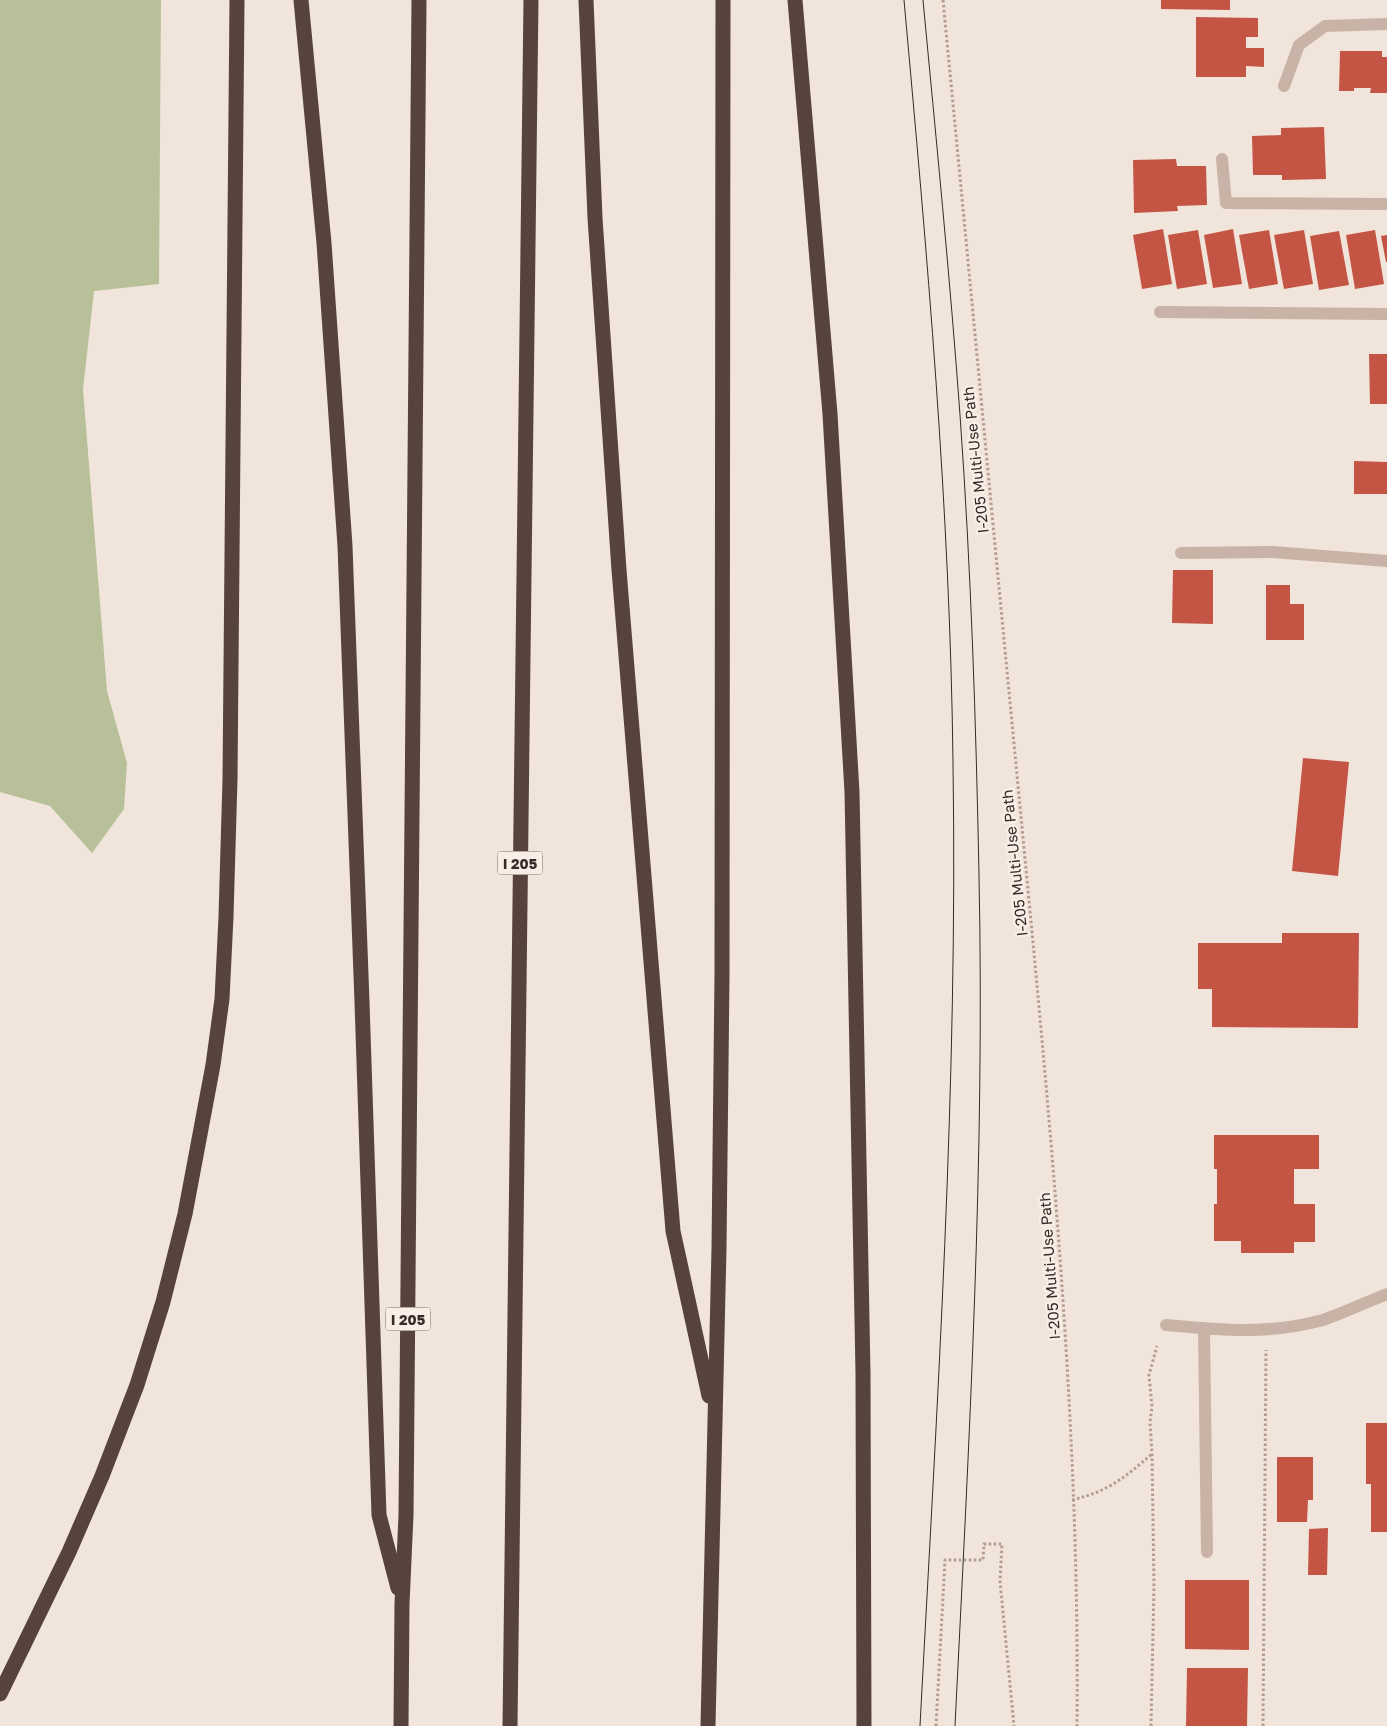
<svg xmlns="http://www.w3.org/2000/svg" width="1387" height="1726" font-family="'Golos Text',sans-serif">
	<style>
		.green { fill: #b8c09a }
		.building { fill: #c45545 }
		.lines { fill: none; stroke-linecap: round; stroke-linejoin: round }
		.path { stroke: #b59c90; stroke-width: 3; stroke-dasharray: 2.5 2.5; stroke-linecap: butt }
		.minor { stroke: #c9b2a6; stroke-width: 12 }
		.highway { stroke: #56433e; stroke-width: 15 }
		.tram { stroke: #352a27; stroke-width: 1 }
		.labels { text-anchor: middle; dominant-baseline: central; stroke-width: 5; stroke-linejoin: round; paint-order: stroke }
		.shield { fill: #f9eee6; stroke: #706560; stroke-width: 1 }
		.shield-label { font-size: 14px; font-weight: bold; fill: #352a27 }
		.street-label { font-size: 15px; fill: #352a27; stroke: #f9eee6 }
	</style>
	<rect width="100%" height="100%" fill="#f1e4da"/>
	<!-- green -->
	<polygon class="green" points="0,0 161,0 159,284 94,291 83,389 107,691 127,763 124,809 92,853 50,806 0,792"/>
	<!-- building -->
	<g class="building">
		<polygon points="1161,0 1230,0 1230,10 1161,9"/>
		<polygon points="1196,17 1258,18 1258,37 1246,37 1246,48 1264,48 1264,67 1246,66 1246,77 1196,77"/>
		<polygon points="1340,51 1382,51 1382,57 1387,57 1387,93 1370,93 1371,88 1354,88 1354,91 1339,91"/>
		<polygon points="1324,127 1326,179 1282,180 1282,175 1253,175 1252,136 1281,135 1281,128"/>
		<polygon points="1176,159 1177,166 1206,166 1207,205 1177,206 1178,211 1134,213 1133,160"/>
		<polygon points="1163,229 1172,284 1142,289 1133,235"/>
		<polygon points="1233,229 1242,284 1213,288 1204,235"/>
		<polygon points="1198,230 1207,284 1177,289 1168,235"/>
		<polygon points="1269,230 1278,284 1249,289 1239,235"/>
		<polygon points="1304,230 1313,284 1284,289 1274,235"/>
		<polygon points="1375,230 1384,284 1355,289 1346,235"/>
		<polygon points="1339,231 1349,285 1319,290 1310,236"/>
		<polygon points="1387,235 1387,262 1386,262 1381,236"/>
		<polygon points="1369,354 1387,354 1387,404 1370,404"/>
		<polygon points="1354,461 1387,462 1387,494 1354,494"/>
		<polygon points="1173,570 1213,570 1213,624 1172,623"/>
		<polygon points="1266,585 1290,585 1290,604 1304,604 1304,640 1266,640"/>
		<polygon points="1303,758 1349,762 1338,876 1292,871"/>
		<polygon points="1282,933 1359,933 1358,1028 1212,1027 1212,989 1198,989 1198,943 1282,943"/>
		<polygon points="1214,1135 1319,1135 1319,1169 1294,1169 1294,1204 1315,1204 1315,1242 1294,1242 1294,1253 1241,1253 1241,1241 1214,1241 1214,1204 1217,1204 1217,1169 1214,1169"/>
		<polygon points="1366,1423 1387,1423 1387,1532 1371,1532 1371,1484 1366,1484"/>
		<polygon points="1277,1457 1313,1457 1313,1500 1308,1500 1307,1522 1277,1522"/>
		<polygon points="1328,1528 1327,1575 1308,1575 1309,1529"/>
		<polygon points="1185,1580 1249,1580 1249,1650 1185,1649"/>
		<polygon points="1187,1668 1248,1668 1247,1726 1186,1726"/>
	</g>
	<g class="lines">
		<!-- path -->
		<g class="path">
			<path d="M943,0C969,269 994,537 1020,806C1049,1111 1080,1418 1077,1726"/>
			<path d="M1072,1500C1109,1491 1124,1478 1152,1454"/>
			<polyline points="936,1726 945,1560 983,1560 984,1544 1002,1544 1000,1581 1014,1726"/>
			<polyline points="1151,1726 1154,1586 1152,1454 1150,1422 1152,1407 1149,1375 1157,1346"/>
			<polyline points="1263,1726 1266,1350"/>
		</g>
		<!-- minor -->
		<g class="minor">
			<polyline points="1284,86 1299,45 1325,26 1387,24"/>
			<polyline points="1222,159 1226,203 1387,204"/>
			<polyline points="1160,312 1387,314"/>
			<polyline points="1181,553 1273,552 1387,561"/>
			<path d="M1166,1325C1221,1330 1268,1335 1323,1320C1344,1313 1366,1302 1387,1294"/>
			<polyline points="1204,1329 1207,1552"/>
		</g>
		<!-- highway -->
		<g class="highway">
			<polyline points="301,0 324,243 345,546 362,1002 379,1515 398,1588"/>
			<polyline points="586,0 595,218 619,570 673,1231 709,1396"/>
			<polyline points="795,0 830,414 852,792 863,1373 864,1726"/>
			<polyline points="0,1694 69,1552 102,1476 137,1385 163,1302 185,1214 213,1065 222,999 226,917 230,779 237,0"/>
			<polyline points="401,1726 402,1604 406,1515 419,0"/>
			<polyline points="510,1726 531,0"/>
			<polyline points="708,1726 719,1248 722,975 723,0"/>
		</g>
		<!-- tram -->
		<g class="tram">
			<path d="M904,0C927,254 950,508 953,763C958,1084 937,1405 920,1726"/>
			<path d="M923,0C936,138 950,277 960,415C971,568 976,722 979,875C985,1159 969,1443 955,1726"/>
		</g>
	</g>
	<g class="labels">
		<!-- shield labels -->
		<g class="shield">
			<rect x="497.5" y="851.5" width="45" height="23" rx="4"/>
			<rect x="385.5" y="1307.5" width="45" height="23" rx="4"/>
		</g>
		<g class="shield-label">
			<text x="520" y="863">I 205</text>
			<text x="408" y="1319">I 205</text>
		</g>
		<!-- street labels -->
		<g class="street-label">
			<text transform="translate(975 460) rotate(-96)">I-205 Multi-Use Path</text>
			<text transform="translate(1014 863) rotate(-96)">I-205 Multi-Use Path</text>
			<text transform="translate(1049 1266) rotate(-94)">I-205 Multi-Use Path</text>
		</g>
	</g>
</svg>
